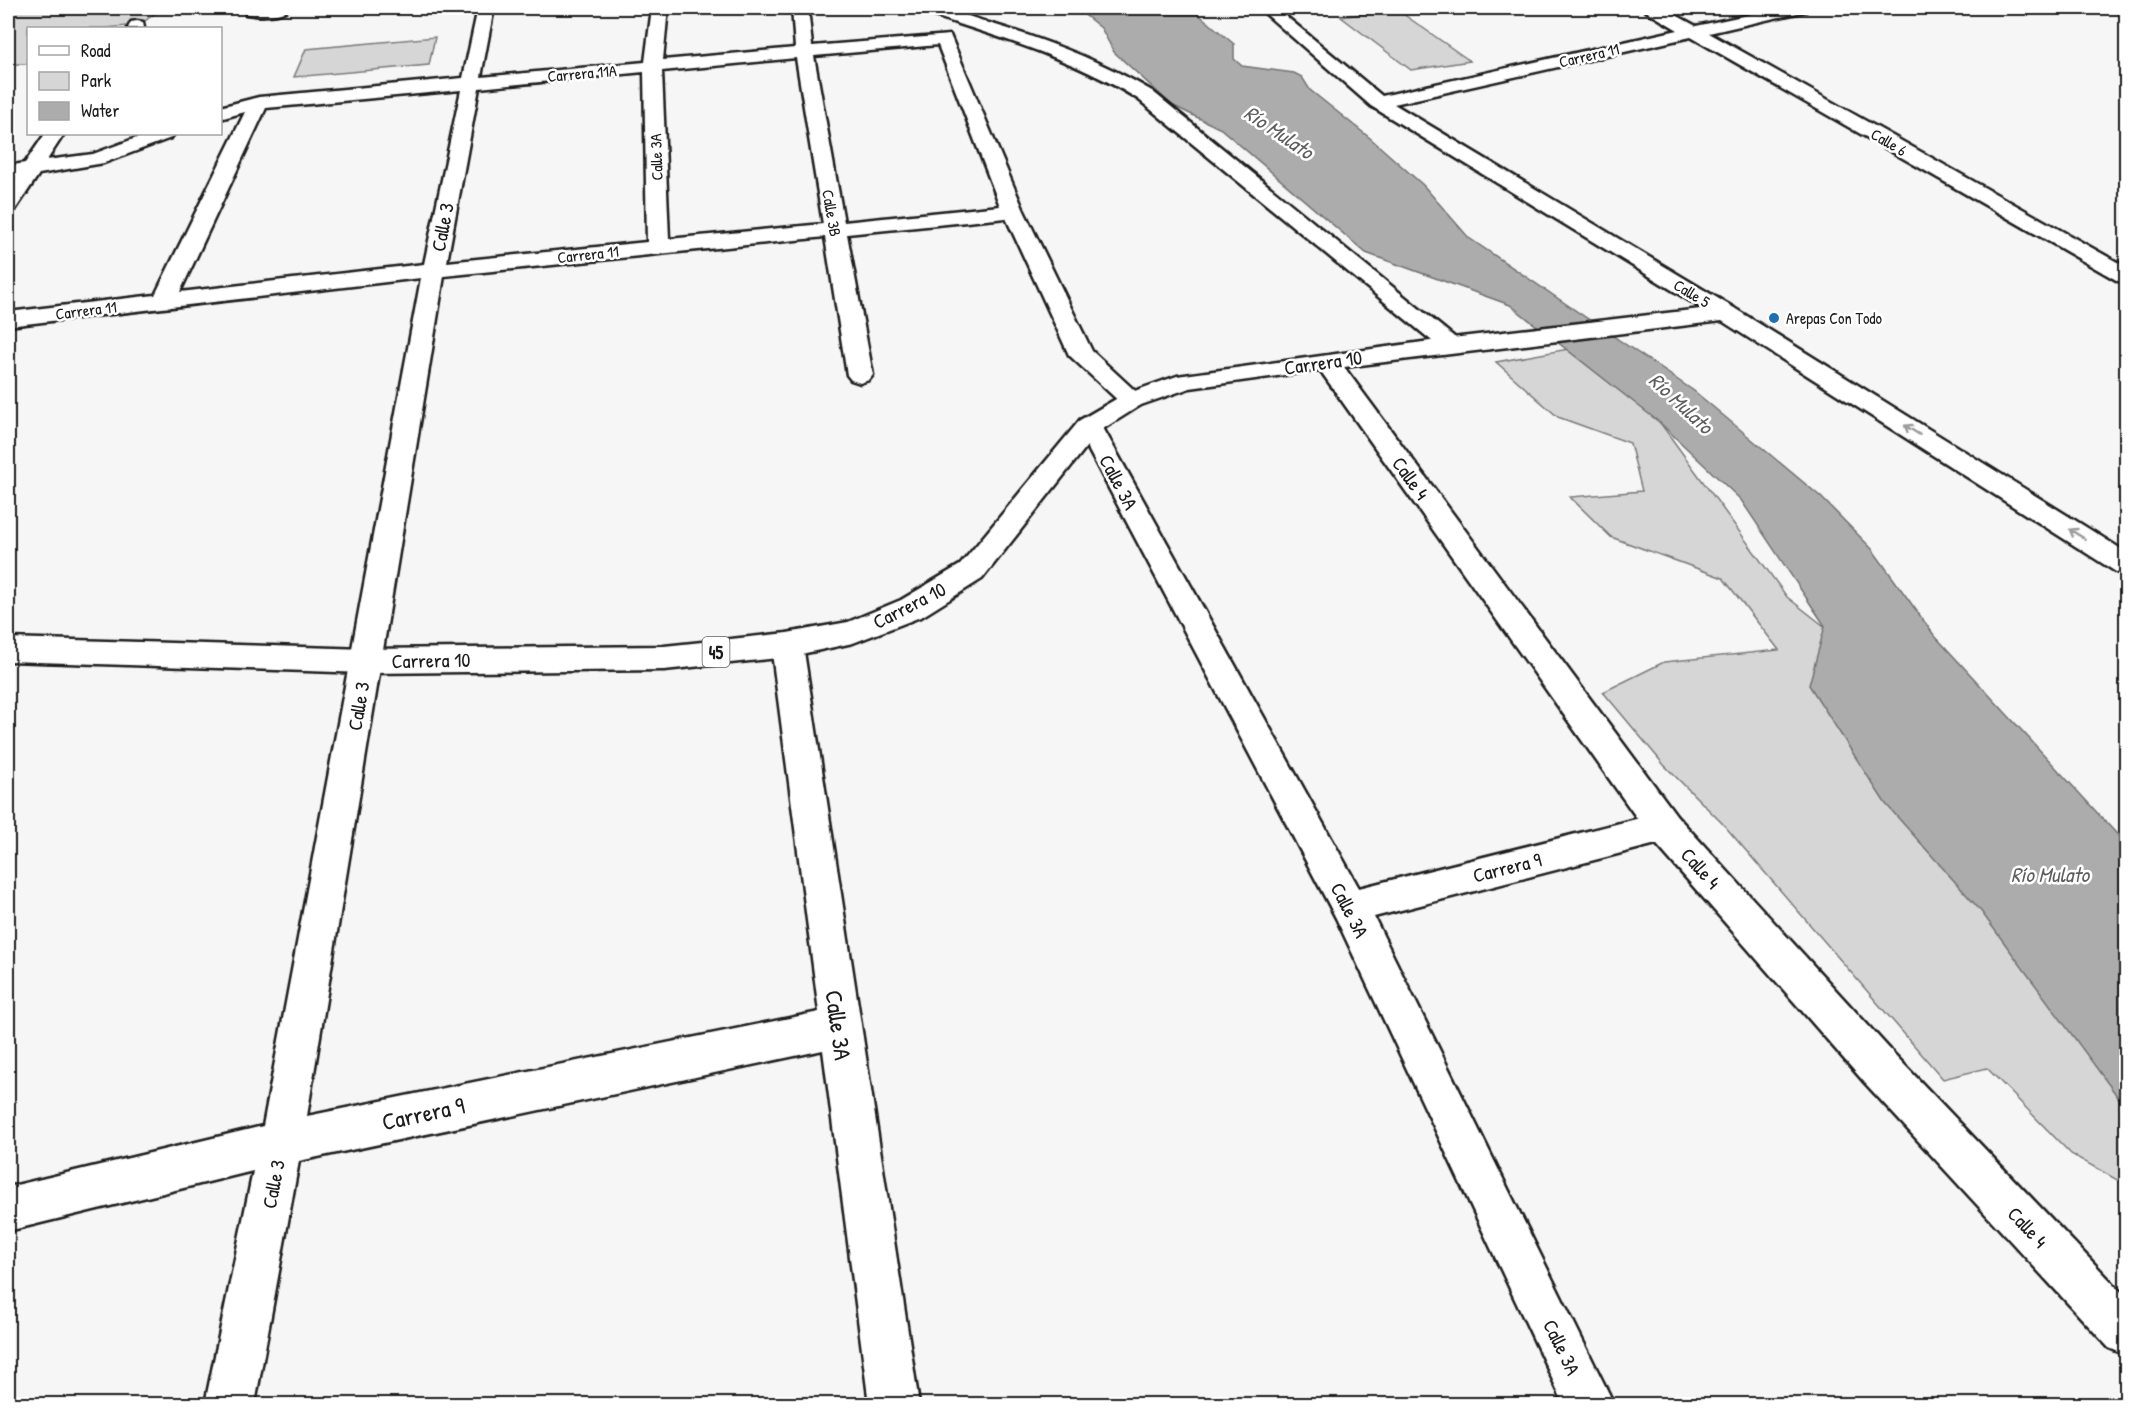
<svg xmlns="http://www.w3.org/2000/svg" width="2134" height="1412" font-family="'Patrick Hand',sans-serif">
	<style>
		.green { fill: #d6d6d6; stroke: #797979; stroke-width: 1.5 }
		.water { fill: #acacac; stroke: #727272; stroke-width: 1.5 }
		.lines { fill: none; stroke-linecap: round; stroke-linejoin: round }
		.minor-casing { stroke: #1c1c1c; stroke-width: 5 }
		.major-casing { stroke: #1c1c1c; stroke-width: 5 }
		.minor { fill: #fff; fill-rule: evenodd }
		.major { fill: #fff; fill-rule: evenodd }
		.oneway { stroke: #999 }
		.poi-dot { fill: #1f6fb2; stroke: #fff; stroke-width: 2 }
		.labels { text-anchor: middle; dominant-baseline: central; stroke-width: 5; stroke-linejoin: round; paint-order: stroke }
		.far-street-label { font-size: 16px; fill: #1c1c1c; stroke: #fff }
		.far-poi-label { font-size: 16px; fill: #1c1c1c; stroke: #fff; text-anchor: start }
		.shield { fill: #fff; stroke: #606060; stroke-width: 1.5 }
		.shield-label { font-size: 18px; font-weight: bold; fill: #1c1c1c }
		.street-label { font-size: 20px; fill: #1c1c1c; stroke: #fff }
		.water-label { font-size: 21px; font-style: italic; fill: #5d5d5d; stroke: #fff }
		.near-street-label { font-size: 24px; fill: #1c1c1c; stroke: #fff }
	</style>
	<rect width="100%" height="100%" fill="#f6f6f6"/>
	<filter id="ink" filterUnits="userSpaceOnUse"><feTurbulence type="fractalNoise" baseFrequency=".0167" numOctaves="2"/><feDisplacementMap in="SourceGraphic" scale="12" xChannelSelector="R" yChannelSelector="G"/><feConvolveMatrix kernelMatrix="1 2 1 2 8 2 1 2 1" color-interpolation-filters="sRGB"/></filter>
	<g filter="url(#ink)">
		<!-- green -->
		<g class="green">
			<polygon points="8,8 163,8 139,25 106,28 28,28 28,64 8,64"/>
			<polygon points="1396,9 1470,61 1411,70 1341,17"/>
			<polygon points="435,37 429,65 294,77 306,49"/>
			<polygon points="1602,343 1787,597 1955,728 2126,918 2126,1185 2071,1154 1987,1068 1943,1079 1723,824 1664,765 1603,692 1664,662 1779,650 1723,578 1611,537 1570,497 1642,491 1630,443 1558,417 1496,362"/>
		</g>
		<!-- water -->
		<polygon class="water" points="1076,8 1191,8 1234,44 1234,59 1242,66 1294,73 1302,77 1310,90 1370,138 1423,185 1469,238 1694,391 1821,497 1872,549 1934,635 2126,844 2126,1108 1980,910 1885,803 1809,685 1825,626 1741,500 1659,422 1510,305 1366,253 1221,129 1172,105 1114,52 1101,28"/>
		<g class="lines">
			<defs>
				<g id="minor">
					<path d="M245,8H289C282,17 257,16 246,14Z"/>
					<path d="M478,8H494L481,77L645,62L652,8H668L663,60L795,48L792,8H808L812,46L950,35L1024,211L1092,351L1145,400L1141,405L1132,408L1123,405L1069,355L1006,218L847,234L873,375L869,380L860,383L851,380L847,375L825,237L444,276L307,1116L819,1012L771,645L776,637L787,633L798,637L803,645L919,1404H869L823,1050L299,1161L255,1404H205L253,1171L8,1231V1187L263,1126L421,278L8,326V312L155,295L245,112L220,119V107L259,97L463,78ZM938,45L1000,206L844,222L814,56ZM796,58L823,224L669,239L662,71ZM644,72L647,242L447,262L479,88ZM461,90L424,264L180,292L266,108Z"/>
					<path d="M917,8C942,5 965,15 989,23C1046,40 1100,60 1152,91L1464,345L1461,350L1452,352L1443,350L1138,99C1070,57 995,36 919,11Z"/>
					<polygon points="1259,8 1276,8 1382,96 1678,30 1646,11 1644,8 1663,8 1696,26 1780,8 1808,8 1806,11 1709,33 2126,267 2126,283 2118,281 1691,37 1394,104 1734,308 1738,313 1734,318 1718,318 1371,106"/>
					<polygon points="2117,8 2126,8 2126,14 2120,13"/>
					<polygon points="137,21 143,22 144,28 128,28 131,22"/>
					<polygon points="45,134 64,134 47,160 93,154 147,134 174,134 171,138 104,163 39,174 15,210 8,212 8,190 16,177 8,178 8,166 25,163"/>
					<polygon points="1089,418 1098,420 1102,426 1359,888 1664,812 1677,816 1682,827 1677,838 1664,842 1374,917 1614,1404 1564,1404 1336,918 1076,426 1080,420"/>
				</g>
				<polygon id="major" points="1726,306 1734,308 2126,552 2126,575 2116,572 1722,321 1344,367 1677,816 1895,1055 2126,1297 2126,1355 2109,1348 1865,1083 1651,838 1320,370 1190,388 1141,405 1098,432 982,579 923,616 853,643 787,657 664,670 366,673 8,661 8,638 366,649 664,646 787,633 848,622 901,600 960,565 1080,420 1123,395 1177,376 1452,338"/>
			</defs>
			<!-- minor casing -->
			<use href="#minor" class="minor-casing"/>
			<!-- major casing -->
			<use href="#major" class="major-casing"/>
			<!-- minor -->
			<use href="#minor" class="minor"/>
			<!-- major -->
			<use href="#major" class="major"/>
		</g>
		<!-- one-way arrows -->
		<defs><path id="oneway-shaft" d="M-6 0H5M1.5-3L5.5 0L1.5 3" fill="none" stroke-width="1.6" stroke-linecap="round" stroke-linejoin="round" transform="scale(1.5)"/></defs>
		<g class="oneway">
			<use href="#oneway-shaft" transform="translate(1912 430) rotate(-148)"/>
			<use href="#oneway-shaft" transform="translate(2077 534) rotate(-148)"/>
		</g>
	</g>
	<!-- markers -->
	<circle class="poi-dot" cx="1774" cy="318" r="6"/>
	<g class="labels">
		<!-- far-street labels -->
		<g class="far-street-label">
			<text transform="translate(1589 55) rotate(-13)">Carrera 11</text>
			<text transform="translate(582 73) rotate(-5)">Carrera 11A</text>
			<text transform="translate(1889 142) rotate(30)">Calle 6</text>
			<text transform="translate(656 157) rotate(-92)">Calle 3A</text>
			<text transform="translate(832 213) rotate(80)">Calle 3B</text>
			<text transform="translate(588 254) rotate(-6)">Carrera 11</text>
			<text transform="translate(1692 293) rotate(31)">Calle 5</text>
			<text transform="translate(86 310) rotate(-7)">Carrera 11</text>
		</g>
		<!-- far-poi labels -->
		<g class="far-poi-label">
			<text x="1786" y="318">Arepas Con Todo</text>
		</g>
		<!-- shield labels -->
		<rect class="shield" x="702.5" y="637" width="27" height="30" rx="4.5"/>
		<g class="shield-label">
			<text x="716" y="652">45</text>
		</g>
		<!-- street labels -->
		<g class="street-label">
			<text transform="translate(442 227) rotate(-79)">Calle 3</text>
			<text transform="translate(1323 362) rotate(-8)">Carrera 10</text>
			<text transform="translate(1411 478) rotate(54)">Calle 4</text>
			<text transform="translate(1119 482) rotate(62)">Calle 3A</text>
			<text transform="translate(909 605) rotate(-27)">Carrera 10</text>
			<text transform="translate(431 660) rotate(-1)">Carrera 10</text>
			<text transform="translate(358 706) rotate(-80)">Calle 3</text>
			<text transform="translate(1507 867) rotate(-14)">Carrera 9</text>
			<text transform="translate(1701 868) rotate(48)">Calle 4</text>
			<text transform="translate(1350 910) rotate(63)">Calle 3A</text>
			<text transform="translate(273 1184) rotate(-79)">Calle 3</text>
			<text transform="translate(2028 1227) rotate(47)">Calle 4</text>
			<text transform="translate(1562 1347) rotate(64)">Calle 3A</text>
		</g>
		<!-- water labels -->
		<g class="water-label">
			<text transform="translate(1279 132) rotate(34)">Río Mulato</text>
			<text transform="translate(1681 403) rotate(43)">Río Mulato</text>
			<text x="2050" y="874">Río Mulato</text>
		</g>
		<!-- near-street labels -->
		<g class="near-street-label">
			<text transform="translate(839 1025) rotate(82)">Calle 3A</text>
			<text transform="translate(423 1113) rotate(-12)">Carrera 9</text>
		</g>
	</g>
	<!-- margin -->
	<rect width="2134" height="1412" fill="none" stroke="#fff" stroke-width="30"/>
	<rect x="15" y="15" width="2104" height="1382" fill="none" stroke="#1c1c1c" stroke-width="2" filter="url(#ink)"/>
	<!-- legend -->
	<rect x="27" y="27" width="195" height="108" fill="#ffffff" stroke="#a4a4a4" stroke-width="1.5"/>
	<rect x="39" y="46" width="30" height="9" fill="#ffffff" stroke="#a4a4a4" stroke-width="1.5"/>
	<text x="81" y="57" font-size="18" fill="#1c1c1c">Road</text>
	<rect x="39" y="72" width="30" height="18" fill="#d6d6d6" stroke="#a4a4a4" stroke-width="1.5"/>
	<text x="81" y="87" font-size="18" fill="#1c1c1c">Park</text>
	<rect x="39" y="102" width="30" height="18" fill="#acacac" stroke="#a4a4a4" stroke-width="1.5"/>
	<text x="81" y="117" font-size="18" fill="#1c1c1c">Water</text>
</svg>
